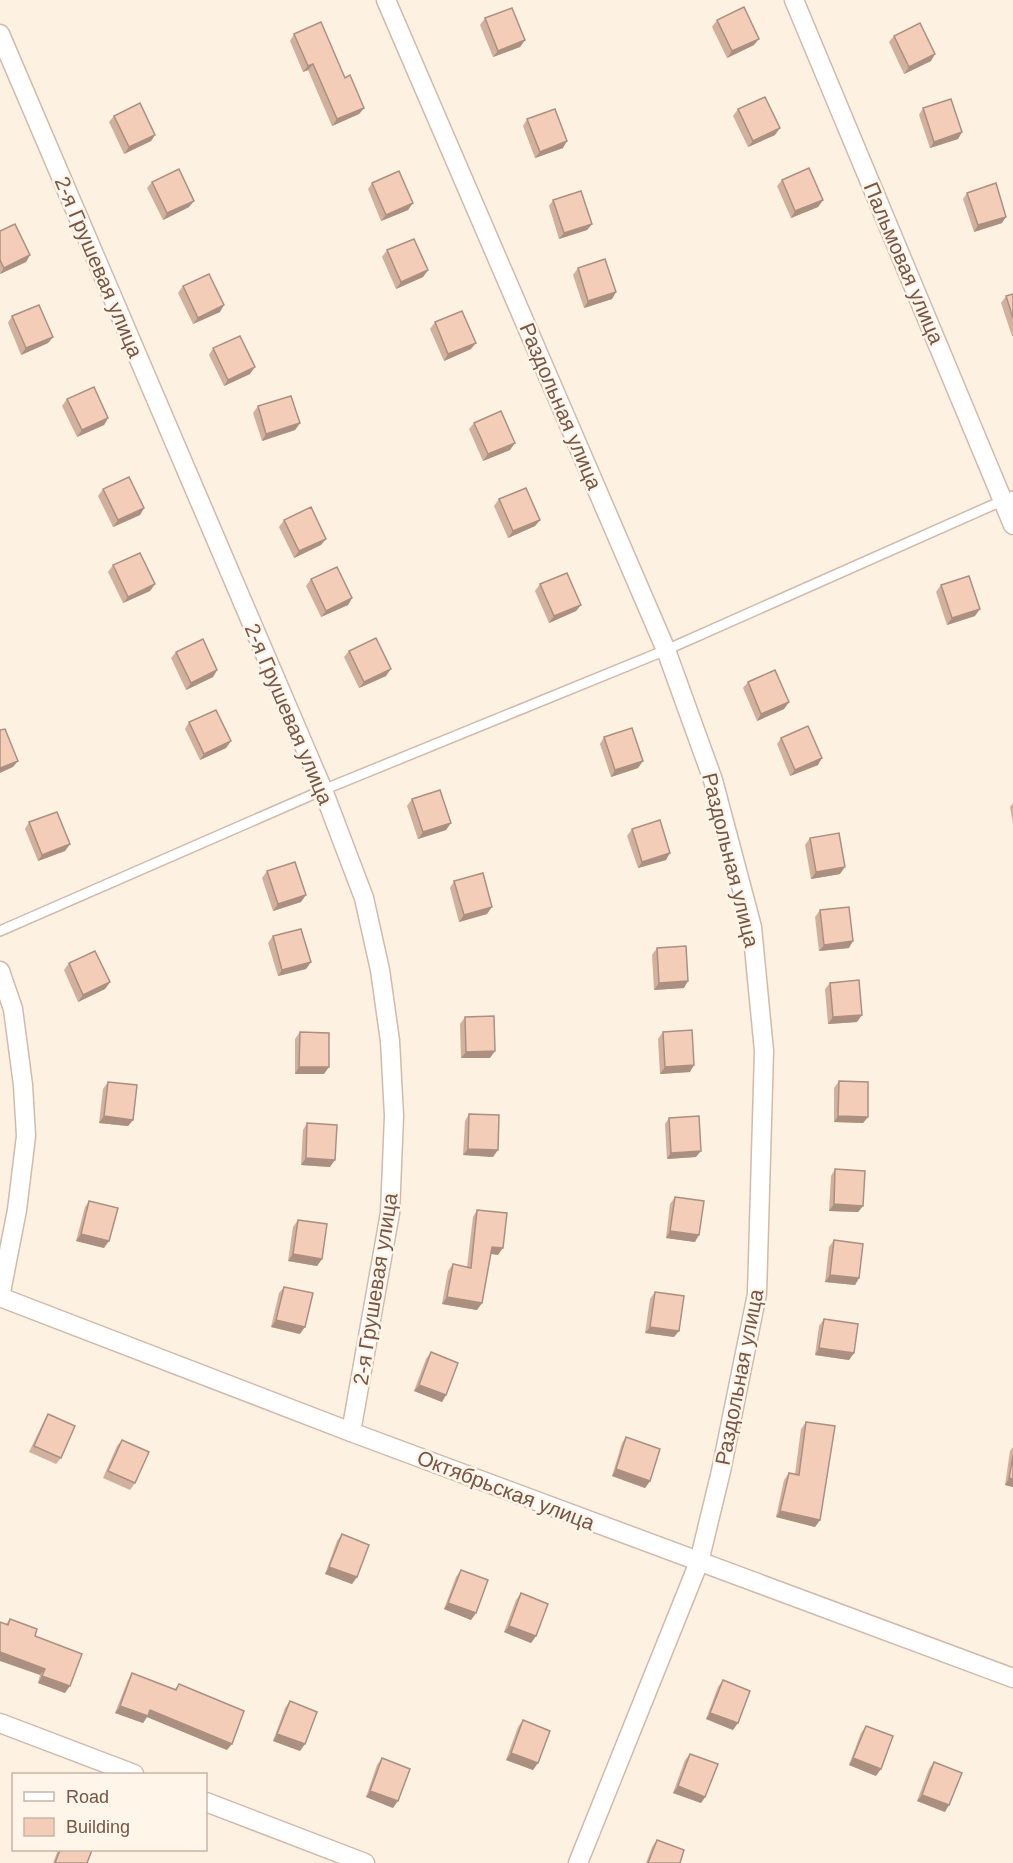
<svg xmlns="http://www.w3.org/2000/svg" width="1013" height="1863" font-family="Arial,sans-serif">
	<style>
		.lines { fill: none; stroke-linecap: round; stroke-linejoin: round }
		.lane-casing { stroke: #d1baab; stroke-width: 12 }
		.street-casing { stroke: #d1baab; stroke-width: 21 }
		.lane { stroke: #fff; stroke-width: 9 }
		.street { stroke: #fff; stroke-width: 18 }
		.wall { fill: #d2b09e }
		.shaded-wall { fill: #ab9081 }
		.building { fill: #f4cdb8; stroke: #ab9081; stroke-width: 1.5 }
		.labels { text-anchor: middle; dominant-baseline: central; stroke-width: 5; stroke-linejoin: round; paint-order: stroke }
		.street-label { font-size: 21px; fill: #765647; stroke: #fff5e9 }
	</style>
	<rect width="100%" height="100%" fill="#fdf1e2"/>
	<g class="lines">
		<defs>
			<polyline id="lane" points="0,931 323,790 666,650 1013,496"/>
			<g id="street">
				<polyline points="386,0 666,650 713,780 752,927 764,1051 757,1294 721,1471 699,1562 578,1863"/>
				<polyline points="794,0 1013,525"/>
				<polyline points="0,34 323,790 364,898 380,970 390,1041 394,1116 390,1213 351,1432"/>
				<polyline points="0,971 13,1009 23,1085 26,1136 17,1210 0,1297"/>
				<polyline points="0,1297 351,1432 1013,1678"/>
				<polyline points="0,1723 134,1774"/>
				<polyline points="206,1802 365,1863"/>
			</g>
		</defs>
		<!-- lane casing -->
		<use href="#lane" class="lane-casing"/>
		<!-- street casing -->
		<use href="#street" class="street-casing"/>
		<!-- lane -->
		<use href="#lane" class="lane"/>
		<!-- street -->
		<use href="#street" class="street"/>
	</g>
	<!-- wall -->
	<g class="wall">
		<polygon points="485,18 525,40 520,47 493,57 480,25"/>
		<polygon points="717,20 754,45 727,58 712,27"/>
		<polygon points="294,34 345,78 364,108 359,114 332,126 308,70 303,72 290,41"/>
		<polygon points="894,36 931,61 904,74 889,42"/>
		<polygon points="923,108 962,132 958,139 930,148 919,115"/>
		<polygon points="738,109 775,135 748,147 733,116"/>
		<polygon points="114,116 155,135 151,141 124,154 109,122"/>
		<polygon points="527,119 563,148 535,158 523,126"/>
		<polygon points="782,180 823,200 818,207 791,218 777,186"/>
		<polygon points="152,182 189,207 163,220 147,188"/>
		<polygon points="372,183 413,203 408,210 381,221 368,189"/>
		<polygon points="967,193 1002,223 974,232 963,199"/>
		<polygon points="553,200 592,224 587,230 559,239 549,206"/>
		<polygon points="0,231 30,255 26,262 0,274"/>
		<polygon points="387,250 428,270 423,277 396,289 382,257"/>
		<polygon points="578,268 616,292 612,299 584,308 573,275"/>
		<polygon points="183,286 220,312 193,324 178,293"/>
		<polygon points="1013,294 1013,336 1012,336 1001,303 1006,296"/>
		<polygon points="12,316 53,337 48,343 21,355 8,323"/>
		<polygon points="435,322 471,349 444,361 430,329"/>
		<polygon points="213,348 250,374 224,386 209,355"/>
		<polygon points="67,399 108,418 104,425 77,437 62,406"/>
		<polygon points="258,406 300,423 295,430 262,441 253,413"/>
		<polygon points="474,423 510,450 483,461 469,429"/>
		<polygon points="103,489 144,508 140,515 113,527 98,496"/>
		<polygon points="499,499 540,520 535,526 508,538 494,506"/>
		<polygon points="284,520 321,545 294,558 279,527"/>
		<polygon points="113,565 155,584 150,591 123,603 108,572"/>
		<polygon points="311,579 352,598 348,605 321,617 306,586"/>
		<polygon points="540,584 581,605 576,611 549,623 535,591"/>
		<polygon points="941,585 975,616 947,625 936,592"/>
		<polygon points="349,651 386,676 359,688 344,657"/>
		<polygon points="176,652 217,670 213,677 186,690 171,658"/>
		<polygon points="748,682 789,702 784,709 757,721 743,688"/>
		<polygon points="189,722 231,741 226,748 200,760 185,729"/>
		<polygon points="604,737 638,768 611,777 600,744"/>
		<polygon points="781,738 818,765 790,776 777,744"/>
		<polygon points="412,799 446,830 418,839 407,806"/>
		<polygon points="1013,803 1013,824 1010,807"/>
		<polygon points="29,822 70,844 65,851 38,861 25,829"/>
		<polygon points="632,829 666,860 638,868 627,836"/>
		<polygon points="810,838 840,874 811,879 805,845"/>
		<polygon points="267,871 301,902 273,911 262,878"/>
		<polygon points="454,881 487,914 459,922 450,888"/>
		<polygon points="820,910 849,948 819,951 815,917"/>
		<polygon points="273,936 311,962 306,969 278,976 268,943"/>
		<polygon points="657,948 684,988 654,990 652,955"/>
		<polygon points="69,963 110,982 105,989 78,1002 64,970"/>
		<polygon points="830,983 857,1022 828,1024 825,989"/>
		<polygon points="465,1017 490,1058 461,1058 460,1024"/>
		<polygon points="300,1032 324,1074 295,1074 295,1039"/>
		<polygon points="663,1032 690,1072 660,1074 658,1039"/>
		<polygon points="839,1081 868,1117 863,1123 834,1122 834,1088"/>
		<polygon points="108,1082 133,1120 128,1126 99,1123 103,1089"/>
		<polygon points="469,1114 493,1157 463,1155 465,1121"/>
		<polygon points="669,1118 696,1157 667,1159 665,1124"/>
		<polygon points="307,1123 330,1167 301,1165 303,1130"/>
		<polygon points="835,1169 863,1206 858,1212 829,1211 831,1176"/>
		<polygon points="675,1197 695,1242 666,1238 670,1204"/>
		<polygon points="89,1201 104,1248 76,1241 85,1207"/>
		<polygon points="477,1210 498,1255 491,1254 482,1303 477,1310 442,1304 448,1271 453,1264 467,1267 473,1217"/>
		<polygon points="298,1220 322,1259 317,1266 288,1261 293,1227"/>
		<polygon points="834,1240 859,1278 855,1285 825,1282 829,1247"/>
		<polygon points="284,1287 300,1334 271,1327 279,1293"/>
		<polygon points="655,1292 674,1337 645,1333 650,1299"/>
		<polygon points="824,1319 854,1353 849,1360 815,1355 819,1326"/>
		<polygon points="431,1352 446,1395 442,1402 414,1391 426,1359"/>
		<polygon points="48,1414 61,1458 56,1464 29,1452 44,1421"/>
		<polygon points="806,1422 820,1520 815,1527 776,1517 784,1480 789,1473 795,1474 801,1429"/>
		<polygon points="626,1437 650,1481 645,1488 612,1476 622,1443"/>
		<polygon points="122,1440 135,1483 130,1490 103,1478 117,1446"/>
		<polygon points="1013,1447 1013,1487 1005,1485 1010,1451"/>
		<polygon points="342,1534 357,1577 352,1584 325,1574 337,1541"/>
		<polygon points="461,1570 476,1613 471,1620 444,1609 456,1577"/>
		<polygon points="521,1593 536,1636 531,1643 504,1632 516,1600"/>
		<polygon points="10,1619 35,1636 65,1693 38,1683 40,1675 6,1624"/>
		<polygon points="132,1673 175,1689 179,1684 227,1750 147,1717 143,1723 115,1713 128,1680"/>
		<polygon points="723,1680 733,1730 706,1719 718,1687"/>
		<polygon points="290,1701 300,1751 273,1741 285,1708"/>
		<polygon points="523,1720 533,1770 506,1760 518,1727"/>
		<polygon points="866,1726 876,1776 849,1765 861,1733"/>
		<polygon points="690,1754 705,1797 701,1803 673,1793 685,1760"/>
		<polygon points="382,1758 393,1808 366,1797 377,1765"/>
		<polygon points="934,1762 945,1812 917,1801 929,1769"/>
		<polygon points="657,1840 680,1863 646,1863 652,1847"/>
		<polygon points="58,1850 92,1850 87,1863 53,1863"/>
	</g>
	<!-- shaded-wall -->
	<g class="shaded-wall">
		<polygon points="759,39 754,45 727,58 732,51"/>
		<polygon points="525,40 520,47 493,57 498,51"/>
		<polygon points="935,54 931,61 904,74 909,67"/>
		<polygon points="313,64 308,70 303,72 308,66"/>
		<polygon points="364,108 359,114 332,126 337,119"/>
		<polygon points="780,128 775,135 748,147 753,141"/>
		<polygon points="962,132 958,139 930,148 934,142"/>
		<polygon points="155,135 151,141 124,154 129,147"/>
		<polygon points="567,141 563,148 535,158 540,152"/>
		<polygon points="823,200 818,207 791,218 795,211"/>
		<polygon points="194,201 189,207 163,220 167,213"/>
		<polygon points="413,203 408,210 381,221 386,215"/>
		<polygon points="1006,217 1002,223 974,232 978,225"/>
		<polygon points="592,224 587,230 559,239 564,233"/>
		<polygon points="30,255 26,262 0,274 4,268"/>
		<polygon points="428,270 423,277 396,289 401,282"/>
		<polygon points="616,292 612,299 584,308 588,301"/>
		<polygon points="224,305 220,312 193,324 198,318"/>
		<polygon points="53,337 48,343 21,355 26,348"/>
		<polygon points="476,343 471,349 444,361 448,354"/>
		<polygon points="255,367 250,374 224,386 228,380"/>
		<polygon points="108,418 104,425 77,437 82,430"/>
		<polygon points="300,423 295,430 262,441 266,434"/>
		<polygon points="515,443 510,450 483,461 488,454"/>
		<polygon points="144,508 140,515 113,527 118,520"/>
		<polygon points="540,520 535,526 508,538 513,531"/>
		<polygon points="326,539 321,545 294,558 299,551"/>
		<polygon points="155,584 150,591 123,603 128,597"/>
		<polygon points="352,598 348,605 321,617 326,611"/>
		<polygon points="581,605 576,611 549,623 554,616"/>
		<polygon points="980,609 975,616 947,625 952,618"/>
		<polygon points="391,669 386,676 359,688 364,682"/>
		<polygon points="217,670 213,677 186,690 191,683"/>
		<polygon points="789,702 784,709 757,721 761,714"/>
		<polygon points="231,741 226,748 200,760 204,754"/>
		<polygon points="822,758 818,765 790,776 795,770"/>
		<polygon points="18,761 13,767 0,773 0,768"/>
		<polygon points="643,761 638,768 611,777 615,770"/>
		<polygon points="451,823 446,830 418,839 423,832"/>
		<polygon points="70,844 65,851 38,861 42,855"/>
		<polygon points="670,853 666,860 638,868 642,862"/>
		<polygon points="845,867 840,874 811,879 816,872"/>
		<polygon points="306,895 301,902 273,911 278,904"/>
		<polygon points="492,907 487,914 459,922 464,915"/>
		<polygon points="853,941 849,948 819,951 824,945"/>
		<polygon points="311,962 306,969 278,976 282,970"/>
		<polygon points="688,981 684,988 654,990 659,983"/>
		<polygon points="110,982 105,989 78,1002 83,995"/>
		<polygon points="862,1015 857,1022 828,1024 833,1017"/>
		<polygon points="495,1051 490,1058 461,1058 466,1052"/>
		<polygon points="694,1065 690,1072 660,1074 665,1067"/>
		<polygon points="299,1067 329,1067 324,1074 295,1074"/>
		<polygon points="104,1116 133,1120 128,1126 99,1123"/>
		<polygon points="838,1116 868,1117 863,1123 834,1122"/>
		<polygon points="468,1149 498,1150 493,1157 463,1155"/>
		<polygon points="701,1151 696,1157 667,1159 671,1153"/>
		<polygon points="306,1158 335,1160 330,1167 301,1165"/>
		<polygon points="834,1204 863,1206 858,1212 829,1211"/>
		<polygon points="670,1231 699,1235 695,1242 666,1238"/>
		<polygon points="81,1234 109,1241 104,1248 76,1241"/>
		<polygon points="492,1247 503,1248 498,1255 487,1253"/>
		<polygon points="293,1254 322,1259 317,1266 288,1261"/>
		<polygon points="830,1275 859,1278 855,1285 825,1282"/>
		<polygon points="447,1297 482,1303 477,1310 442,1304"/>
		<polygon points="276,1320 305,1327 300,1334 271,1327"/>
		<polygon points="650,1327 679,1331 674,1337 645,1333"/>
		<polygon points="819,1348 854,1353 849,1360 815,1355"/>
		<polygon points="419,1385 446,1395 442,1402 414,1391"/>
		<polygon points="616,1469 650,1481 645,1488 612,1476"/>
		<polygon points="1009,1478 1013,1479 1013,1487 1005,1485"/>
		<polygon points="780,1511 820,1520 815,1527 776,1517"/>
		<polygon points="329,1567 357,1577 352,1584 325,1574"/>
		<polygon points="448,1603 476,1613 471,1620 444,1609"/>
		<polygon points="509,1626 536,1636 531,1643 504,1632"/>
		<polygon points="0,1652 45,1669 40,1675 0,1661"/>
		<polygon points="42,1676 70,1686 65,1693 38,1683"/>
		<polygon points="120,1706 150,1710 232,1744 227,1750 147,1717 143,1723 115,1713"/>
		<polygon points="710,1713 738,1723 733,1730 706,1719"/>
		<polygon points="277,1734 305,1744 300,1751 273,1741"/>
		<polygon points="511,1753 538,1763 533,1770 506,1760"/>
		<polygon points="853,1758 881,1769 876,1776 849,1765"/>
		<polygon points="678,1786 705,1797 701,1803 673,1793"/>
		<polygon points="370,1791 398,1801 393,1808 366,1797"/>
		<polygon points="922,1795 949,1805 945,1812 917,1801"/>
	</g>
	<!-- building -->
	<g class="building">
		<polygon points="744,7 759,39 732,51 717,20"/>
		<polygon points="512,8 525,40 498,51 485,18"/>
		<polygon points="321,22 345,78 350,75 364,108 337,119 313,64 308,66 294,34"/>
		<polygon points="920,23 935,54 909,67 894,36"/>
		<polygon points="765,97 780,128 753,141 738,109"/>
		<polygon points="951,99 962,132 934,142 923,108"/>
		<polygon points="140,103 155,135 129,147 114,116"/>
		<polygon points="555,109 567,141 540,152 527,119"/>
		<polygon points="809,168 823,200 795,211 782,180"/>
		<polygon points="179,169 194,201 167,213 152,182"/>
		<polygon points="399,171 413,203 386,215 372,183"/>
		<polygon points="996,183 1006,217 978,225 967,193"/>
		<polygon points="581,191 592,224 564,233 553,200"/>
		<polygon points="15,224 30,255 4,268 0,260 0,231"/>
		<polygon points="414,239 428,270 401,282 387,250"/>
		<polygon points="605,259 616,292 588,301 578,268"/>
		<polygon points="209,274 224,305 198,318 183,286"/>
		<polygon points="1013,294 1013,318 1006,296"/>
		<polygon points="39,305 53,337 26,348 12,316"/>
		<polygon points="462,311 476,343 448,354 435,322"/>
		<polygon points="240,336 255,367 228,380 213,348"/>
		<polygon points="94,387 108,418 82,430 67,399"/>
		<polygon points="291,396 300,423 266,434 258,406"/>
		<polygon points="501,411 515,443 488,454 474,423"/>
		<polygon points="129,477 144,508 118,520 103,489"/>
		<polygon points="526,488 540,520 513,531 499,499"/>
		<polygon points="311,507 326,539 299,551 284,520"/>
		<polygon points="140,553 155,584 128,597 113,565"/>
		<polygon points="337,567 352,598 326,611 311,579"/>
		<polygon points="567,573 581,605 554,616 540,584"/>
		<polygon points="969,576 980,609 952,618 941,585"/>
		<polygon points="376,638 391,669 364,682 349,651"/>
		<polygon points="203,639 217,670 191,683 176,652"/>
		<polygon points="775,670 789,702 761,714 748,682"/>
		<polygon points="216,710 231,741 204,754 189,722"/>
		<polygon points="808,726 822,758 795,770 781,738"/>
		<polygon points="632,728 643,761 615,770 604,737"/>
		<polygon points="5,729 18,761 0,768 0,730"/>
		<polygon points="440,790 451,823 423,832 412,799"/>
		<polygon points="57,812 70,844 42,855 29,822"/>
		<polygon points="660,820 670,853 642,862 632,829"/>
		<polygon points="839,833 845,867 816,872 810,838"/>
		<polygon points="295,862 306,895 278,904 267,871"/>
		<polygon points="483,873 492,907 464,915 454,881"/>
		<polygon points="849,907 853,941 824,945 820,910"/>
		<polygon points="301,929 311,962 282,970 273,936"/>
		<polygon points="686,946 688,981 659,983 657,948"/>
		<polygon points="95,951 110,982 83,995 69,963"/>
		<polygon points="859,980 862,1015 833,1017 830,983"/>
		<polygon points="494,1016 495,1051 466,1052 465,1017"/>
		<polygon points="692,1030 694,1065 665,1067 663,1032"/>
		<polygon points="300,1032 329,1033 329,1067 299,1067"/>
		<polygon points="839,1081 868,1082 868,1117 838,1116"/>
		<polygon points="108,1082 137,1085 133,1120 104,1116"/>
		<polygon points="469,1114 499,1115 498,1150 468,1149"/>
		<polygon points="699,1116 701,1151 671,1153 669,1118"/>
		<polygon points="307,1123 337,1125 335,1160 306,1158"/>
		<polygon points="835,1169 865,1171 863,1206 834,1204"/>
		<polygon points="675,1197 704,1201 699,1235 670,1231"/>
		<polygon points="89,1201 118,1208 109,1241 81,1234"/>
		<polygon points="477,1210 507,1213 503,1248 492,1247 482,1303 447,1297 453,1264 471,1268"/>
		<polygon points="298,1220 327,1224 322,1259 293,1254"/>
		<polygon points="834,1240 863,1244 859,1278 830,1275"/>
		<polygon points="284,1287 313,1293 305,1327 276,1320"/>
		<polygon points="655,1292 684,1296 679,1331 650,1327"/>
		<polygon points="824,1319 858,1324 854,1353 819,1348"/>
		<polygon points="431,1352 458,1363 446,1395 419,1385"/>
		<polygon points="48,1414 75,1426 61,1458 34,1446"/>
		<polygon points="806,1422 835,1426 820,1520 780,1511 789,1473 799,1475"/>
		<polygon points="626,1437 660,1449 650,1481 616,1469"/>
		<polygon points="122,1440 149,1452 135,1483 108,1471"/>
		<polygon points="1013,1456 1013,1479 1009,1478"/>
		<polygon points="342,1534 369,1545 357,1577 329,1567"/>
		<polygon points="461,1570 488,1580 476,1613 448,1603"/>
		<polygon points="521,1593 548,1604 536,1636 509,1626"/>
		<polygon points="10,1619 37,1629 35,1636 82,1654 70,1686 42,1676 45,1669 0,1652 0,1622 8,1625"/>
		<polygon points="132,1673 176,1690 179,1684 244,1711 232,1744 150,1710 148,1716 120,1706"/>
		<polygon points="723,1680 750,1691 738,1723 710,1713"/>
		<polygon points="290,1701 317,1712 305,1744 277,1734"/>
		<polygon points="523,1720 550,1731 538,1763 511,1753"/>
		<polygon points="866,1726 893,1736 881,1769 853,1758"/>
		<polygon points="690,1754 718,1764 705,1797 678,1786"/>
		<polygon points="382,1758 410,1769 398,1801 370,1791"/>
		<polygon points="934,1762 962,1773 949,1805 922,1795"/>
		<polygon points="657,1840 684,1850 680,1863 648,1863"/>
		<polygon points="60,1850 92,1850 87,1863 55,1863"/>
	</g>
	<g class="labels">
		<!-- street labels -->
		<g class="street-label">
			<text transform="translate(904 263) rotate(67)">Пальмовая улица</text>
			<text transform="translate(99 267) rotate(67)">2-я Грушевая улица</text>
			<text transform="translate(561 406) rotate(67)">Раздольная улица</text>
			<text transform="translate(289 714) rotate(67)">2-я Грушевая улица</text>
			<text transform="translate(731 860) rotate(76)">Раздольная улица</text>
			<text transform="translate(375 1289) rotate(-81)">2-я Грушевая улица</text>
			<text transform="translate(739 1377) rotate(-79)">Раздольная улица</text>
			<text transform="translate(506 1490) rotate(21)">Октябрьская улица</text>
		</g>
	</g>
	<!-- legend -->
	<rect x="12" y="1773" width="195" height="78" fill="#fff5e9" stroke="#c8b5a8" stroke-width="1.5"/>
	<rect x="24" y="1792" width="30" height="9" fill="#ffffff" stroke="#c8b5a8" stroke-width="1.5"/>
	<text x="66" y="1803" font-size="18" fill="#765647">Road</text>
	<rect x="24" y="1818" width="30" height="18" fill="#f4cdb8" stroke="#c8b5a8" stroke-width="1.5"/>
	<text x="66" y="1833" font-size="18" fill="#765647">Building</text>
</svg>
